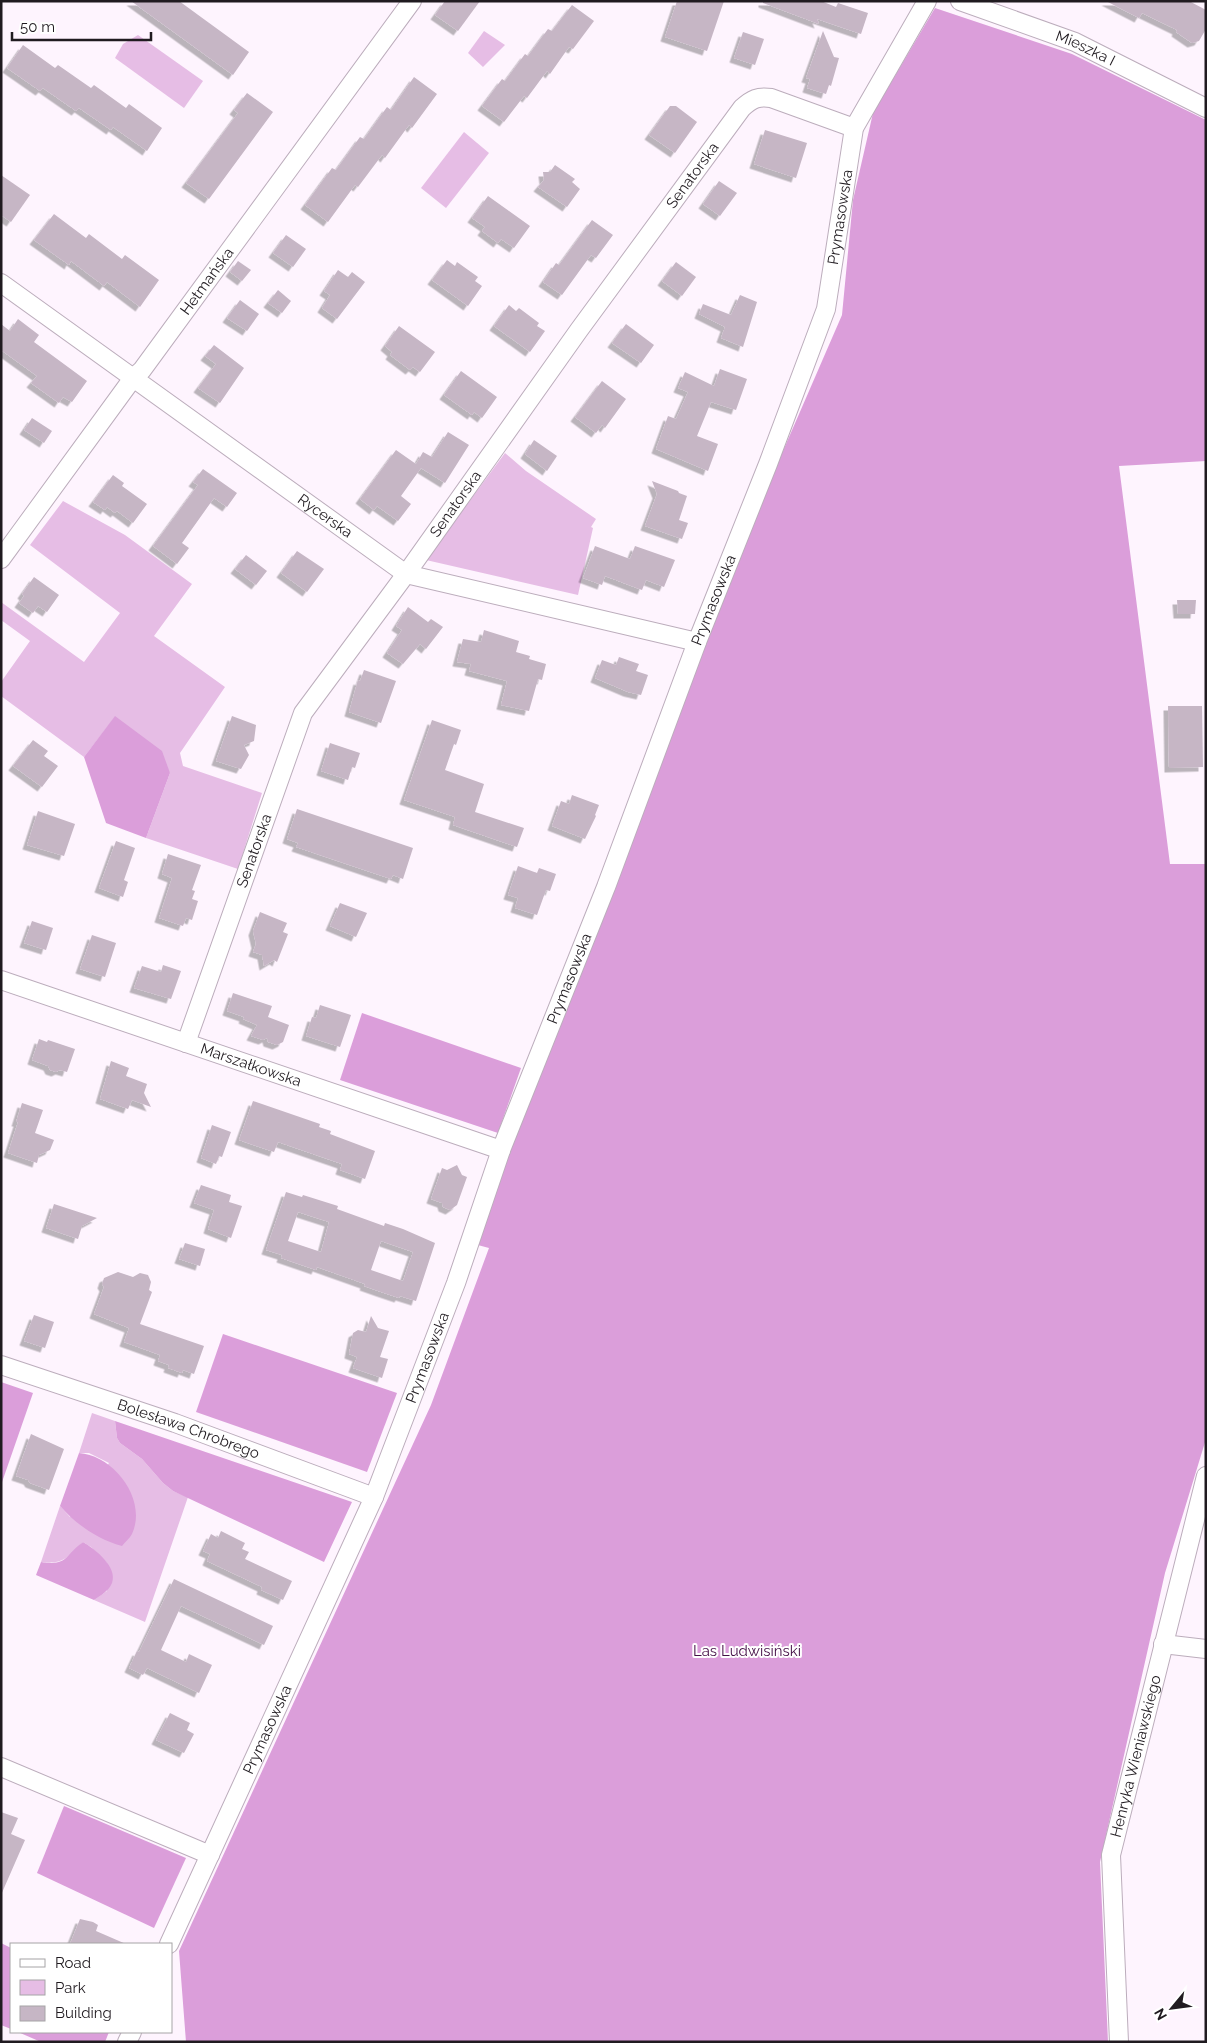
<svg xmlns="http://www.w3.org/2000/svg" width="1207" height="2043" font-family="Raleway,sans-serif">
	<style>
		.green { fill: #e6bde5 }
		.forest { fill: #db9eda }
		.building { fill: #c6b6c5; fill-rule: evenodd; filter: url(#shadow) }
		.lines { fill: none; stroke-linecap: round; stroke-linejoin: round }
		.street-casing { stroke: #bcadbc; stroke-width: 20 }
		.street { stroke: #fff; stroke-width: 18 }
		.labels { text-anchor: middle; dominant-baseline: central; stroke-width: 4; stroke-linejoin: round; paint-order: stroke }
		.street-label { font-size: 15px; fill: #201b20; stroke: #fff }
		.park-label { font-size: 15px; fill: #440e46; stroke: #fff }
	</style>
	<defs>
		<filter id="shadow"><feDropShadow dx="-4.5" dy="4.5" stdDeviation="0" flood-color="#0004"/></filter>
	</defs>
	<rect width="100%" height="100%" fill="#fef4fe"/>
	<!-- green -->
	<g class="green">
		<polygon points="484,31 505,45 483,67 468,53"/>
		<polygon points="138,35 203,81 184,108 115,58 123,44"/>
		<polygon points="464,132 489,153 446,208 421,188"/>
		<polygon points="505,453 526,471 596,519 591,527 593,528 578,595 426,560"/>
		<polygon points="63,501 125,535 192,584 154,636 225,687 180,753 183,766 262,793 238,869 146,838 170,773 115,717 84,757 1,696 1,682 30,641 1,620 1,602 84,662 120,613 30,545"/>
		<path d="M92,1413L115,1421L117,1438L120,1443L142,1459L163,1483L173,1491L188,1497L145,1622L94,1600L107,1591V1563L91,1547L83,1542C68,1557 63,1565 41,1562L60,1506L70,1517L109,1463L89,1453H79Z"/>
	</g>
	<!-- forest -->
	<g class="forest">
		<polygon points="935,8 1072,54 1206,120 1206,461 1119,466 1170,864 1206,864 1206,1439 1165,1573 1100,1862 1108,2042 186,2042 179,1951 431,1405 489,1248 474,1244 703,648 763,497 842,315 853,200 873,113"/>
		<polygon points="115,716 162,751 170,773 146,838 106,823 84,757"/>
		<polygon points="362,1013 521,1068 498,1133 340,1080"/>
		<polygon points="223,1334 397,1393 367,1472 196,1412"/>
		<polygon points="1,1382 33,1393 1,1485"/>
		<polygon points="115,1421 352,1502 324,1562 173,1491 163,1483 142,1459 120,1443 117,1438"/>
		<path d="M79,1453C113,1455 148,1499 132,1534C130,1538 125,1542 122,1546C97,1539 77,1525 60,1506Z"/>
		<path d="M83,1542C95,1549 118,1567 112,1583C109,1591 100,1596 94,1600L36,1575L41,1562C68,1566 64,1556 83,1542Z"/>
		<polygon points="64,1806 186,1858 154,1928 37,1873"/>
		<polygon points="1,1943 11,1948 11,2029 1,2025"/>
		<polygon points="18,2032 109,2032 105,2042 41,2042"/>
	</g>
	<!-- building -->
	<g class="building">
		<polygon points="131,1 179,1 249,52 233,75"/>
		<polygon points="445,1 480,1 458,31 435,15"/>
		<polygon points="677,1 724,1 707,51 665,37"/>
		<polygon points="763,1 821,1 836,7 838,3 868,13 861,34 817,19 819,24 763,3"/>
		<polygon points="1106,1 1189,1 1206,10 1206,29 1199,41 1192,43 1176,32 1177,30 1142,13 1139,18"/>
		<polygon points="572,5 594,21 573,49 569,47 550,74 547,71 527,98 524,96 504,122 482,106 502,79 505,81 525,54 528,56 548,29 552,31"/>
		<polygon points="823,31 834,57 839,58 831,86 829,85 826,94 807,88 810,79 806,78"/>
		<polygon points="743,32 764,39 755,65 734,58"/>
		<polygon points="23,45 55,68 58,65 91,88 94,85 126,108 129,104 162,128 147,151 113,127 111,130 79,108 76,111 43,88 40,91 7,68"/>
		<polygon points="414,77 437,94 412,128 409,125 385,158 382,155 358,187 355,185 328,222 305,205 332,168 336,170 360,137 364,139 387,107 391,110"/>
		<polygon points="247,93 273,112 209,199 186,183 238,113 234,110"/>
		<polygon points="670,106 676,106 697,122 675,153 649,135"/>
		<polygon points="765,130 807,143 796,178 754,164"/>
		<polygon points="555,165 575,179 572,182 580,189 567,207 538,187 544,180 543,172 550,172"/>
		<polygon points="1,175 30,195 11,222 1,215"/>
		<polygon points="719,181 737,193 720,216 703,204"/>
		<polygon points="488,196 530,226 514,248 501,239 498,243 482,231 485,227 472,218"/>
		<polygon points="54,214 86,238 89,234 122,259 125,255 159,280 140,307 107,282 104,286 71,261 69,265 34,240"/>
		<polygon points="592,220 613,235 596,258 591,255 562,295 543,282 556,263 559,265"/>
		<polygon points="286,235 306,249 293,267 273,253"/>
		<polygon points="447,260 455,266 457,262 478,277 475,281 482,286 468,306 432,280"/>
		<polygon points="238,261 251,270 242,281 230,272"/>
		<polygon points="676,262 696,277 682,296 662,281"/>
		<polygon points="338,270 348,277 352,272 365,282 337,319 322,308 330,295 324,291"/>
		<polygon points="278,290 291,301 282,313 268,303"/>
		<polygon points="740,295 757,302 743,347 721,338 725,327 699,314 703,304 731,315"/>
		<polygon points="240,300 259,314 247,331 227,318"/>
		<polygon points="509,305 516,311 519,308 539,323 537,326 545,331 530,352 494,326"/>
		<polygon points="18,319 39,335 34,342 87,381 72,402 63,397 59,403 31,383 37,376 1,350 1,324 10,331"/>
		<polygon points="626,324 654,345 641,363 612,343"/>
		<polygon points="399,326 435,352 420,372 413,367 410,370 390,355 392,352 385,346"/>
		<polygon points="214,345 244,368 220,403 198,388 216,364 205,356"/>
		<polygon points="720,369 747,379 736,410 711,402 697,436 718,444 708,471 656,449 668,416 676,419 688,392 678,388 685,372 714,386"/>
		<polygon points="461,371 497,397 482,418 474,412 472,415 444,395"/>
		<polygon points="602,381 626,399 605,428 602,425 596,433 575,417"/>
		<polygon points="32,418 52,431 44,443 24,430"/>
		<polygon points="448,432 469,445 445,483 421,468 401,496 411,504 398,521 377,506 374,510 360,499 396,450 416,464 423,452 432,457"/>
		<polygon points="534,440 557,456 547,471 525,454"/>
		<polygon points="203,469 237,493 227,507 214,498 182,543 189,548 177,564 153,546 198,485 193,482"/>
		<polygon points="113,475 124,483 122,486 147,504 133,523 117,511 115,513 107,507 105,510 93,502"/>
		<polygon points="652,481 678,491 679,493 687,496 679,520 688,523 682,539 645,526 657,494"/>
		<polygon points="595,546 630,559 635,546 675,560 664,587 646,580 642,590 605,576 602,585 583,578"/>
		<polygon points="297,551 324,569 307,592 281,573"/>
		<polygon points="246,555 267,571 256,585 235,569"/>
		<polygon points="34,577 59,595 47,612 38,606 33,613 19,603 24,596 22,594"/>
		<polygon points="1177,600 1196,600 1195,614 1178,614"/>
		<polygon points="408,607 428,622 431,619 443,627 426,649 420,644 403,664 387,653 402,630 396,626"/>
		<polygon points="484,630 519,641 516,652 530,656 529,659 546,664 542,680 538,679 529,711 501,705 507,681 469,671 471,664 457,662 463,639 481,642"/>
		<polygon points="619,657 639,664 636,671 648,675 641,695 628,692 595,678 602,660 616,665"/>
		<polygon points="364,670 396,681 381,723 349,712 358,680 360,681"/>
		<polygon points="1168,706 1202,706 1203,767 1169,768"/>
		<polygon points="232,716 256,725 254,741 244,745 249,755 241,769 216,761"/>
		<polygon points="432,720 461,730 456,745 454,744 445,770 484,784 475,812 524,828 517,847 453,825 455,817 404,800"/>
		<polygon points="33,740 48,751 44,756 58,766 42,787 13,766"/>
		<polygon points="330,743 360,753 355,768 352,767 348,780 321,771"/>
		<polygon points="572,795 599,805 595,815 596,816 585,839 552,826 561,801 569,804"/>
		<polygon points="297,809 413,848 403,879 393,875 391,879 296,847 298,843 287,839"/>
		<polygon points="38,811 75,824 64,856 27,845"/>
		<polygon points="116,841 135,848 124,880 128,882 123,897 99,888"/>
		<polygon points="168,854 201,865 192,890 195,891 192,899 198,901 192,920 186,918 183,926 159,918 172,878 162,874"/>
		<polygon points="518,866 537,873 539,868 556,874 550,891 546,890 537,915 515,908 518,898 508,895"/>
		<polygon points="340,903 367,913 356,937 330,926"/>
		<polygon points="260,912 287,923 283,932 288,934 277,962 274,960 264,966 262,955 253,952 256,944 253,931"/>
		<polygon points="32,921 53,928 46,950 24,943"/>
		<polygon points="92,935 116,943 105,977 80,969"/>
		<polygon points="163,965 181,971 171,999 134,988 142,966 161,972"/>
		<polygon points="233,993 272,1006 268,1017 289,1025 283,1042 277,1045 268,1042 267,1038 263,1040 251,1036 257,1025 243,1019 244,1017 227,1011"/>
		<polygon points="320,1005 351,1015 340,1047 306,1036 312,1017 316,1018"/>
		<polygon points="39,1039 47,1042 48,1040 75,1049 67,1072 60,1070 56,1072 50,1070 48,1066 32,1060"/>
		<polygon points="111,1061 129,1068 126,1076 147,1084 144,1093 151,1107 132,1100 128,1109 100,1099"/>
		<polygon points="253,1101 320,1124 319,1127 331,1131 330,1134 375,1151 365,1179 340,1170 342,1164 278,1142 274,1152 239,1140"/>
		<polygon points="22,1103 43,1110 35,1133 54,1140 50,1150 39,1155 37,1163 8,1153 18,1122 16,1122"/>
		<polygon points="212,1125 231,1132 222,1157 219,1156 216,1164 201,1158"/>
		<polygon points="457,1165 462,1175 467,1177 457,1205 450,1210 443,1207 442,1203 431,1199 442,1168 447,1170"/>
		<polygon points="201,1185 231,1195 229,1202 242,1206 231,1238 208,1229 214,1210 194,1203"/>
		<path d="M286,1192L302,1197L303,1195L338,1206L337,1209L384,1226L385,1223L403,1229L435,1243L416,1301L400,1296L399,1298L381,1292L364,1286L365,1284L317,1267L316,1270L281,1258L282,1255L266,1250ZM298,1212L329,1222L321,1252L288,1241ZM381,1241L413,1252L403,1281L371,1270Z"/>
		<polygon points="54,1204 97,1218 82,1226 78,1239 46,1228"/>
		<polygon points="185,1243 205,1249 200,1266 179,1259"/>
		<polygon points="118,1272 133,1277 140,1273 148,1275 151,1282 149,1290 152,1292 140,1324 204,1346 194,1374 183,1370 182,1373 168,1368 169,1365 158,1361 160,1355 124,1342 129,1328 94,1314 104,1287 102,1284 104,1278"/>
		<polygon points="34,1315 54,1322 45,1348 24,1341"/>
		<polygon points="371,1316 378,1328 389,1331 380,1357 388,1359 382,1378 353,1368 357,1357 349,1354 353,1333 358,1330 366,1332"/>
		<polygon points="31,1434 64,1449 49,1490 30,1483 28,1480 16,1476"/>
		<polygon points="221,1531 245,1543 242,1549 249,1552 245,1559 292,1581 283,1600 261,1590 262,1587 207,1561 210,1554 203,1551 211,1534 218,1538"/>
		<polygon points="174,1579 273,1626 264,1645 181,1606 161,1650 186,1662 189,1654 212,1665 199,1693 147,1668 143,1675 129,1668 137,1651 139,1652"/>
		<polygon points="170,1713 190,1723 187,1730 194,1734 184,1753 156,1740"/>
		<polygon points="1,1812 18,1818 11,1834 25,1840 1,1895"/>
		<polygon points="80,1919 93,1922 98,1925 96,1931 126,1944 70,1944"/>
	</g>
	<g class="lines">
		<defs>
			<g id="street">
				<path id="s1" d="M960,1L1075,42L1206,108"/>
				<path id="s2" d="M1,283L406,574L697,642"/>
				<path id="s3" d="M1,559L133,378L142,370L412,1"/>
				<path id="s4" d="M1,980L501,1150"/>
				<path id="s5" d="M186,1043L303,713L406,574L579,330L742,108C752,99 758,96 771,98L854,128"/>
				<path id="s6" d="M1,1365L175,1423L374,1497"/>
				<polyline points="1163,1644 1206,1649"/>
				<polyline points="1,1767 210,1855"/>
				<path id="s7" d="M169,1944L374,1497L456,1283L501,1150L606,887L697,642L768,464L826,309L854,128L927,1"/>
				<polyline points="127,2042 132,2032"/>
				<path id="s8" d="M1119,2042L1111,1855L1206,1476"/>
			</g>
		</defs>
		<!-- street casing -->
		<use href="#street" class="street-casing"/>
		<!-- street -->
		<use href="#street" class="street"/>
	</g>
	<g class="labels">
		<!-- street labels -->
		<g class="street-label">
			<text stroke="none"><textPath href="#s1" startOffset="134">Mieszka I</textPath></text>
			<text stroke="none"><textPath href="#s5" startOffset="1014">Senatorska</textPath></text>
			<text stroke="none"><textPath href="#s7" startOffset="1856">Prymasowska</textPath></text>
			<text stroke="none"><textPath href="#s3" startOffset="346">Hetmańska</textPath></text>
			<text stroke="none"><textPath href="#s5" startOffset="609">Senatorska</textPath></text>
			<text stroke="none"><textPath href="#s2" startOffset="399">Rycerska</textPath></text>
			<text stroke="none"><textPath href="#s7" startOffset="1451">Prymasowska</textPath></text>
			<text stroke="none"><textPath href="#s5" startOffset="204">Senatorska</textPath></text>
			<text stroke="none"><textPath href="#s7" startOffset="1046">Prymasowska</textPath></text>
			<text stroke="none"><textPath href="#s4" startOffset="264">Marszałkowska</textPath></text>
			<text stroke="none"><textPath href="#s7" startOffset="641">Prymasowska</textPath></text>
			<text stroke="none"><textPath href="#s6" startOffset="198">Bolesława Chrobrego</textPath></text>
			<text stroke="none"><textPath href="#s7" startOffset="236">Prymasowska</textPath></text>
			<text stroke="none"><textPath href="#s8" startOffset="289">Henryka Wieniawskiego</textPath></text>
		</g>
		<!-- park labels -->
		<g class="park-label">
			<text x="747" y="1651">Las Ludwisiński</text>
		</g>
	</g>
	<!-- border -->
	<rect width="1207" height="2043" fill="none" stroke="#201b20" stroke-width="5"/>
	<!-- legend -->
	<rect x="10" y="1943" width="162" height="90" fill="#ffffff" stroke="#a6a4a6"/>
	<rect x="20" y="1959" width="25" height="8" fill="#ffffff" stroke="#a6a4a6"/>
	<text x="55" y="1968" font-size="15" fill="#201b20">Road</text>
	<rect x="20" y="1980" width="25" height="15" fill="#e6bde5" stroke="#a6a4a6"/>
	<text x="55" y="1993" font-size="15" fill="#201b20">Park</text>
	<rect x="20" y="2006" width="25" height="15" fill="#c6b6c5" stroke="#a6a4a6"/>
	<text x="55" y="2018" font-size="15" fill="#201b20">Building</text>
	<!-- north arrow -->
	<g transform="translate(1172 2008) rotate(241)" stroke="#ffffff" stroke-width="4" paint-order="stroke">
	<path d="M0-4L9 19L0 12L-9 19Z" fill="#201b20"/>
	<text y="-8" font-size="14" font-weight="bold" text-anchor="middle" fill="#201b20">N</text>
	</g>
	<!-- scale -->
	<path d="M12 32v8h139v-8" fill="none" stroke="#201b20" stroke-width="2.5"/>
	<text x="20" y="32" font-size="15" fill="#201b20" stroke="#ffffff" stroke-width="4" paint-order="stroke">50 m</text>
</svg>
